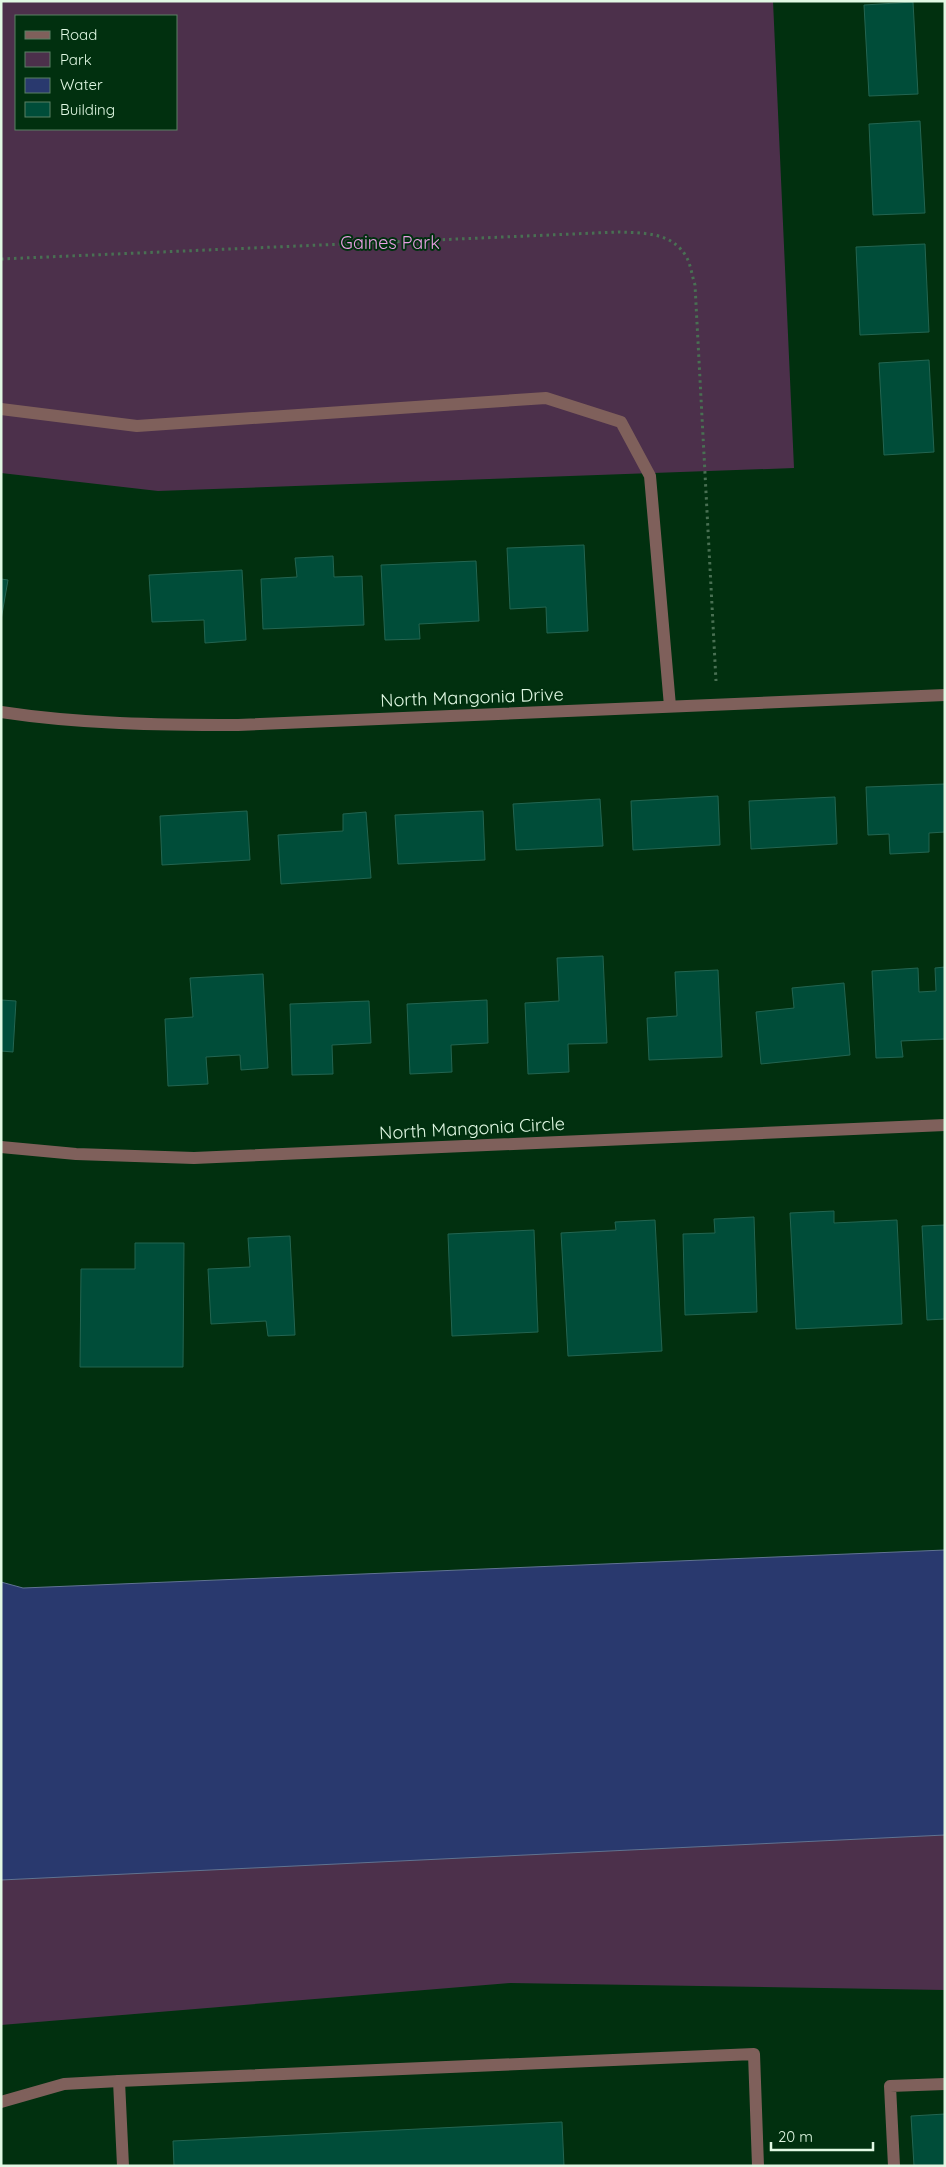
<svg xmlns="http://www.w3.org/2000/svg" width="946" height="2167" font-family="Quicksand,sans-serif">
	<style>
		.green { fill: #4c304b; fill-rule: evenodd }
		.water { fill: #29396e; stroke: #607391 }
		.building { fill: #004d39; stroke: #236551 }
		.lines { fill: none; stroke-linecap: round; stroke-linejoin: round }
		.path { stroke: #497053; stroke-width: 3; stroke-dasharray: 2.5 4; stroke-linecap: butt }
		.lane { stroke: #7f605b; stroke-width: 12 }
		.street { stroke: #7f605b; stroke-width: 12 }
		.labels { text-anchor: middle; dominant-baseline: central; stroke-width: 4; stroke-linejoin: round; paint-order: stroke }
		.park-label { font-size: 18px; fill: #eaa0e5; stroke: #01300f }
		.street-label { font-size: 18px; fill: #e1f9e4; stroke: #01300f }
	</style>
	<rect width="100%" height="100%" fill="#01300f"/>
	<!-- green -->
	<g class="green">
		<path d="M1,1H773L794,468L158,491L1,473ZM16,16H176V129H16Z"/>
		<polygon points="945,1833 945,1990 510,1983 1,2025 1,1879"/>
	</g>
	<!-- water -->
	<polygon class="water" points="945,1550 945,1835 1,1880 1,1582 23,1588"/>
	<!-- building -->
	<g class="building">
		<polygon points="913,2 918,94 869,96 864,5"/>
		<polygon points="920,121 925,213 873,215 869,124"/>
		<polygon points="925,244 929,332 860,335 856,247"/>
		<polygon points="929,360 934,452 884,455 879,363"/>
		<polygon points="584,545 588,631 547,633 546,607 510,609 507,548"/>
		<polygon points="333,556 334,577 362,576 364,625 263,629 261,579 297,577 295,558"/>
		<polygon points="476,561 479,621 419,624 420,639 385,640 381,565"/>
		<polygon points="242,570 246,640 205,643 204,620 152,622 149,575"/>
		<polygon points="1,579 8,580 1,620"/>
		<polygon points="945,784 945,832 929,833 929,852 890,854 889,834 868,835 866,787"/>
		<polygon points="718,796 720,845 633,850 631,801"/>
		<polygon points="835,797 837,844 751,849 749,801"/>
		<polygon points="600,799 603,846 516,850 513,804"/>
		<polygon points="247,811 250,860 162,865 160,816"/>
		<polygon points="483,811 485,860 398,864 395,815"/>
		<polygon points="366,812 371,878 281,884 278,835 343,831 343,814"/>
		<polygon points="603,956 607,1043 568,1044 569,1072 528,1074 525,1003 559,1001 557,958"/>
		<polygon points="945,967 945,1039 901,1041 903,1057 876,1058 872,971 918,968 919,992 936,991 935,968"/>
		<polygon points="718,970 722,1057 649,1060 647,1018 677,1016 675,972"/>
		<polygon points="263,974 268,1068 241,1070 240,1055 206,1057 208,1084 168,1086 165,1019 193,1017 190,978"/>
		<polygon points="844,983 850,1055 761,1064 756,1012 794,1008 792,988"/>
		<polygon points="1,1000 16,1001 13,1052 1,1051"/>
		<polygon points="487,1000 488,1043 451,1045 452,1072 410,1074 407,1004"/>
		<polygon points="369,1001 371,1043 332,1045 333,1074 292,1075 290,1004"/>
		<polygon points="834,1211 834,1223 897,1220 902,1324 796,1329 790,1213"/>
		<polygon points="754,1217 757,1312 685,1315 683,1234 715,1233 714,1219"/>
		<polygon points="655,1220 662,1351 568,1356 561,1233 616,1230 615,1222"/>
		<polygon points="945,1225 945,1319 927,1320 922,1226"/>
		<polygon points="534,1230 538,1332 452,1336 448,1234"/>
		<polygon points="290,1236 295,1335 268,1336 266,1321 211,1324 208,1269 250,1267 248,1238"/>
		<polygon points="135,1243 184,1243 183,1367 80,1367 81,1269 135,1269"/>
		<polygon points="945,2114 945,2166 914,2166 911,2116"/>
		<polygon points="562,2122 564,2166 174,2166 173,2141"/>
	</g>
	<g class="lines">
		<!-- path -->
		<path class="path" d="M1,259L618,232C644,233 673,232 687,258C691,266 692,276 695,285L716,681"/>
		<!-- lane -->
		<g class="lane">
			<polyline points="1,409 137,426 546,398 621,422 650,476 670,706"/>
			<polyline points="1,2102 64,2084 119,2081"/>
			<polyline points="123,2166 119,2081 754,2054 758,2166"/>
			<polyline points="894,2166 890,2086 945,2084"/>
		</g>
		<!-- street -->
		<g class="street">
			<path d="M1,712C80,724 159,725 238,725L945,695"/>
			<polyline points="1,1147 76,1154 194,1158 945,1125"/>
		</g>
	</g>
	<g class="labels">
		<!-- park labels -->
		<g class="park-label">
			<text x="390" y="242">Gaines Park</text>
		</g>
		<!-- street labels -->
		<g class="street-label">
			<text transform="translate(472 697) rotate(-2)">North Mangonia Drive</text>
			<text transform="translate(472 1128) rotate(-3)">North Mangonia Circle</text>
		</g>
	</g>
	<!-- border -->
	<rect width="946" height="2167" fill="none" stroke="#e1f9e4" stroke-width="5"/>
	<!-- legend -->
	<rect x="15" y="15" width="162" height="115" fill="#01300f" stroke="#5b8064"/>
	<rect x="25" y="31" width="25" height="8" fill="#7f605b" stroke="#5b8064"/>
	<text x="60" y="40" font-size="15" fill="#e1f9e4">Road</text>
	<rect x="25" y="52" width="25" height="15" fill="#4c304b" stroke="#5b8064"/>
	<text x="60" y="65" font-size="15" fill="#e1f9e4">Park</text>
	<rect x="25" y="78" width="25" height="15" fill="#29396e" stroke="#5b8064"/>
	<text x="60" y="90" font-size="15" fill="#e1f9e4">Water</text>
	<rect x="25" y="102" width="25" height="15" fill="#004d39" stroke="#5b8064"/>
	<text x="60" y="115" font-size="15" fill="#e1f9e4">Building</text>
	<!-- scale -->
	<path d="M771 2142v8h102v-8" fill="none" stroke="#e1f9e4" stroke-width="2.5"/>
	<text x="778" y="2142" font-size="15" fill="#e1f9e4" stroke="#01300f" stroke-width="4" paint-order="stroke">20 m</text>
</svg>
